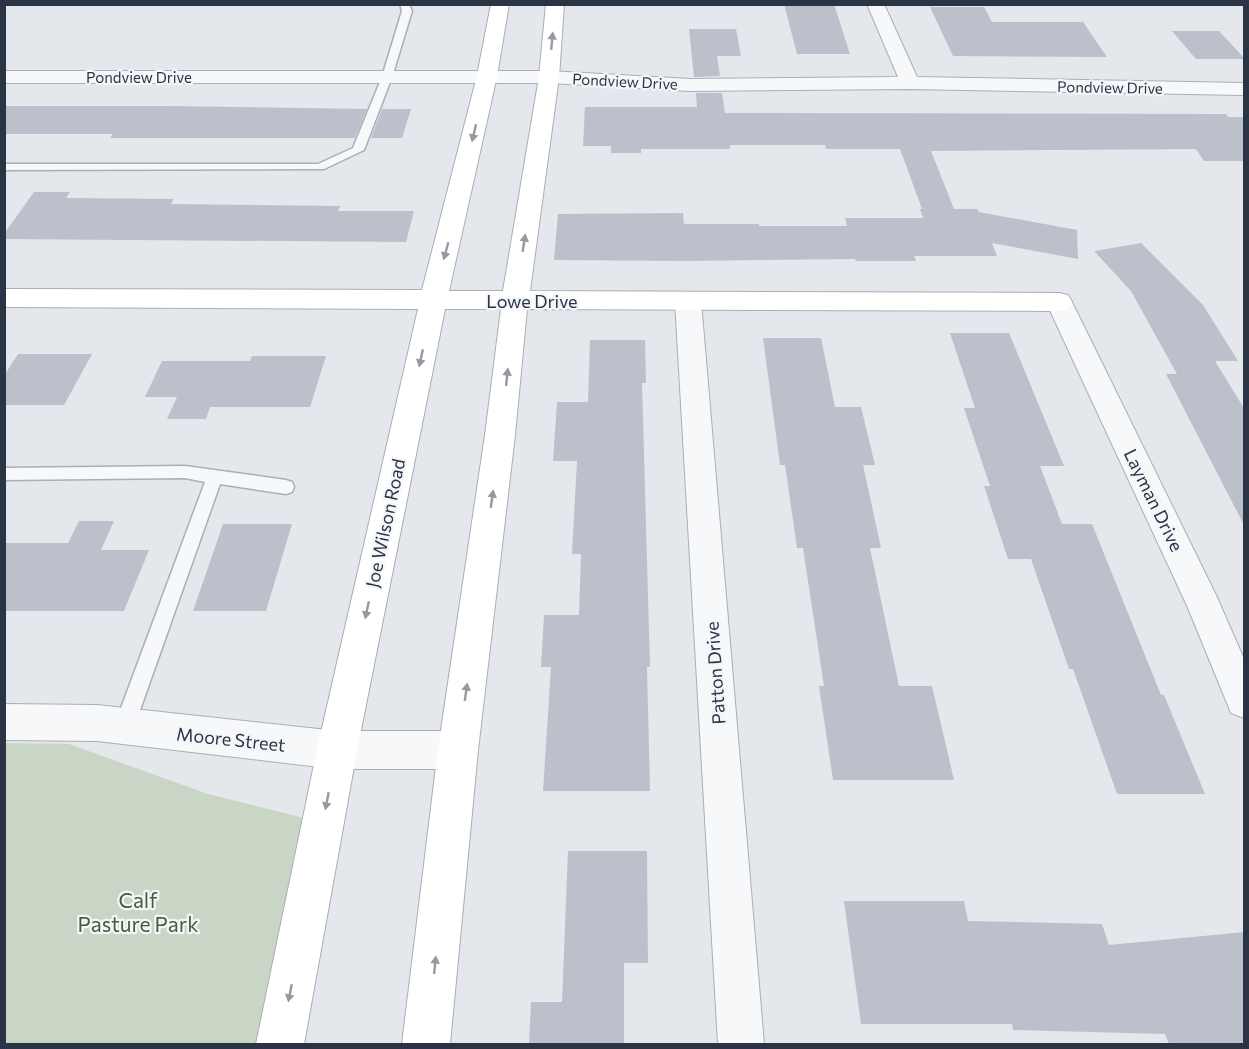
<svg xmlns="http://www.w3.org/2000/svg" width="1249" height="1049" font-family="Commissioner,sans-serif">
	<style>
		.green { fill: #c9d6c5 }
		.building { fill: #bbc0ca }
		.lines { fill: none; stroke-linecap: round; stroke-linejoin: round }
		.lane-casing { stroke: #a9aeb7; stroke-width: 3 }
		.street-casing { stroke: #a9aeb7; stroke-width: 2 }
		.secondary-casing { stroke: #a9aeb7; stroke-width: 2 }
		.lane { fill: #f7f8fa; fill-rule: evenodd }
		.street { fill: #f7f8fa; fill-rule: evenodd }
		.secondary { fill: #fff; fill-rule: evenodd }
		.oneway { fill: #959aa2 }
		.labels { text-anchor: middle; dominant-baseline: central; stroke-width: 4.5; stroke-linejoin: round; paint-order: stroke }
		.far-street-label { font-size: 15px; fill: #2b3445; stroke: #f4f6f9 }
		.street-label { font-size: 18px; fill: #2b3445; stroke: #f4f6f9 }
		.near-park-label { font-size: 21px; fill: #3f6138; stroke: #f4f6f9 }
	</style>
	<rect width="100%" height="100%" fill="#e4e7ec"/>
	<!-- green -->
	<polygon class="green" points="5,743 69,744 208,794 308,819 259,1044 5,1044"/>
	<!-- building -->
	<g class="building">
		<polygon points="784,4 834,4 850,54 797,54"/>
		<polygon points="930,7 984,7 992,22 1083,22 1107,57 953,56"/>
		<polygon points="689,29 736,29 741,56 717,56 720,76 694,77"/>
		<polygon points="1172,31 1219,31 1245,59 1196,59"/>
		<polygon points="696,93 722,93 725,113 1226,114 1228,117 1245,117 1245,161 1204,161 1196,149 931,151 954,209 977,209 979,212 1077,230 1078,259 992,243 997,256 914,256 916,261 856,261 855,259 686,261 554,260 558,214 683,213 684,224 759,224 759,226 847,226 845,218 923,218 920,209 922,209 900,149 826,149 825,145 730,145 730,149 641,149 641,153 611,153 611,146 583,146 585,107 697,107"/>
		<polygon points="4,106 164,106 367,109 355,138 110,138 113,134 4,134"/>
		<polygon points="382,109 411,109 402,138 371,138"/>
		<polygon points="34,192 70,192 66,198 174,199 171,204 340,206 338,211 414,211 406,242 4,239 4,234"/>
		<polygon points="1141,243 1203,305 1238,361 1215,361 1245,410 1245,527 1166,374 1177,374 1131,291 1094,251"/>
		<polygon points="950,333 1009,333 1064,466 1040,466 1062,524 1092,524 1161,695 1164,695 1205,794 1117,794 1073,669 1069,669 1031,559 1008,559 984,486 990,486 964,408 975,408"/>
		<polygon points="763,338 821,338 835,407 861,407 875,465 863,465 881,548 870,548 899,686 932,686 954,780 833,780 819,686 824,686 803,548 797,548 785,465 780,465"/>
		<polygon points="590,340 645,340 646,383 642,383 650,667 647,667 650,791 543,791 551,667 541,667 544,615 579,615 581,554 572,554 577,461 553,461 557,402 588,402"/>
		<polygon points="18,354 92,354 64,405 4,405 4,376"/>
		<polygon points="252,356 326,356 310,407 210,407 206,419 167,419 177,397 145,397 162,361 250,361"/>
		<polygon points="79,521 114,521 101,550 149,550 124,611 4,611 4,543 68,543"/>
		<polygon points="223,524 292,524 266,611 193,611"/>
		<polygon points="568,851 647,851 648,963 624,963 624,1044 529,1044 531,1002 562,1002"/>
		<polygon points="844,901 964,901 968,921 1102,924 1109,945 1245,932 1245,1044 1169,1044 1165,1034 1013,1030 1012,1024 861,1024"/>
	</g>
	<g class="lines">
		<defs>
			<g id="lane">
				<polygon points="400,4 409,4 412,11 392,77 364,150 324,169 4,170 4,164 318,164 353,148 382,77 402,11"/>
				<polygon points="185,466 286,480 292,482 294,487 292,492 286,494 220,484 134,727 131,734 124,737 117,734 114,727 205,482 185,478 4,480 4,468"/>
			</g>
			<g id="street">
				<polygon points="867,4 884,4 917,77 1244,83 1244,95 910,89 690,91 549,83 4,83 4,71 549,71 690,79 898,77"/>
				<polygon points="688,292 697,295 701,301 764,1044 718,1044 675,301 679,295"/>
				<polygon points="1059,293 1068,296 1072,302 1216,595 1244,659 1244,718 1231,713 1188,608 1046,302 1050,296"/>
				<polygon points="4,704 97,705 337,731 458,731 471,737 477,750 471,763 458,769 337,769 97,741 4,740"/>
			</g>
			<polygon id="secondary" points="491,4 509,4 497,76 449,291 503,291 539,77 546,4 564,4 559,77 530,291 1059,293 1068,295 1072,302 1068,309 1059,311 527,309 515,435 478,750 450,1044 402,1044 438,750 485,435 501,309 445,309 357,750 304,1044 256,1044 317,750 418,309 4,307 4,289 422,290 477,76"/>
		</defs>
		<!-- lane casing -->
		<use href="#lane" class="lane-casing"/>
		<!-- street casing -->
		<use href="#street" class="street-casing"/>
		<!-- secondary casing -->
		<use href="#secondary" class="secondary-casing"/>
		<!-- lane -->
		<use href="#lane" class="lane"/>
		<!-- street -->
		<use href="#street" class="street"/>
		<!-- secondary -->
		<use href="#secondary" class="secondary"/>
	</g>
	<!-- one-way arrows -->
	<defs><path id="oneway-solid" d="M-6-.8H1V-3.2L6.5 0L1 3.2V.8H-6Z" transform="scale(1.5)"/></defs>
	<g class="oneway">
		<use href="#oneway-solid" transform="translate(552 41) rotate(-85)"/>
		<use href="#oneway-solid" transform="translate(474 133) rotate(103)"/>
		<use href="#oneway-solid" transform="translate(524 243) rotate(-81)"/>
		<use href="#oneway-solid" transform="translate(446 251) rotate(105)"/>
		<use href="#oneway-solid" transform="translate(421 358) rotate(102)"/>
		<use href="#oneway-solid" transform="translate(507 377) rotate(-84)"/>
		<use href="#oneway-solid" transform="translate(492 499) rotate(-82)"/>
		<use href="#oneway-solid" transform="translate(367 610) rotate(102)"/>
		<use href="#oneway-solid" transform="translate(466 692) rotate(-82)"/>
		<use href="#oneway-solid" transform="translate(327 801) rotate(101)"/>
		<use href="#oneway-solid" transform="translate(435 965) rotate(-84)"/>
		<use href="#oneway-solid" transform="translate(290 993) rotate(101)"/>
	</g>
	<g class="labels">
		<!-- far-street labels -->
		<g class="far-street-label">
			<text x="139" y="77">Pondview Drive</text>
			<text transform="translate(625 81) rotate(3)">Pondview Drive</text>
			<text transform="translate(1110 87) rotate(1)">Pondview Drive</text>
		</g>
		<!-- street labels -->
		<g class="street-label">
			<text x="532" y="301">Lowe Drive</text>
			<text transform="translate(1154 500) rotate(64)">Layman Drive</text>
			<text transform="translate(385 523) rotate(-78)">Joe Wilson Road</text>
			<text transform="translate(715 673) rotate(-94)">Patton Drive</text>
			<text transform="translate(231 739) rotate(6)">Moore Street</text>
		</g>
		<!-- near-park labels -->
		<g class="near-park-label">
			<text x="138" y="899">Calf<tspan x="138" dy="24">Pasture Park</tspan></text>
		</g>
	</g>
	<!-- border -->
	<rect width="1249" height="1049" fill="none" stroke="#2b3445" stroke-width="12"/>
</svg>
